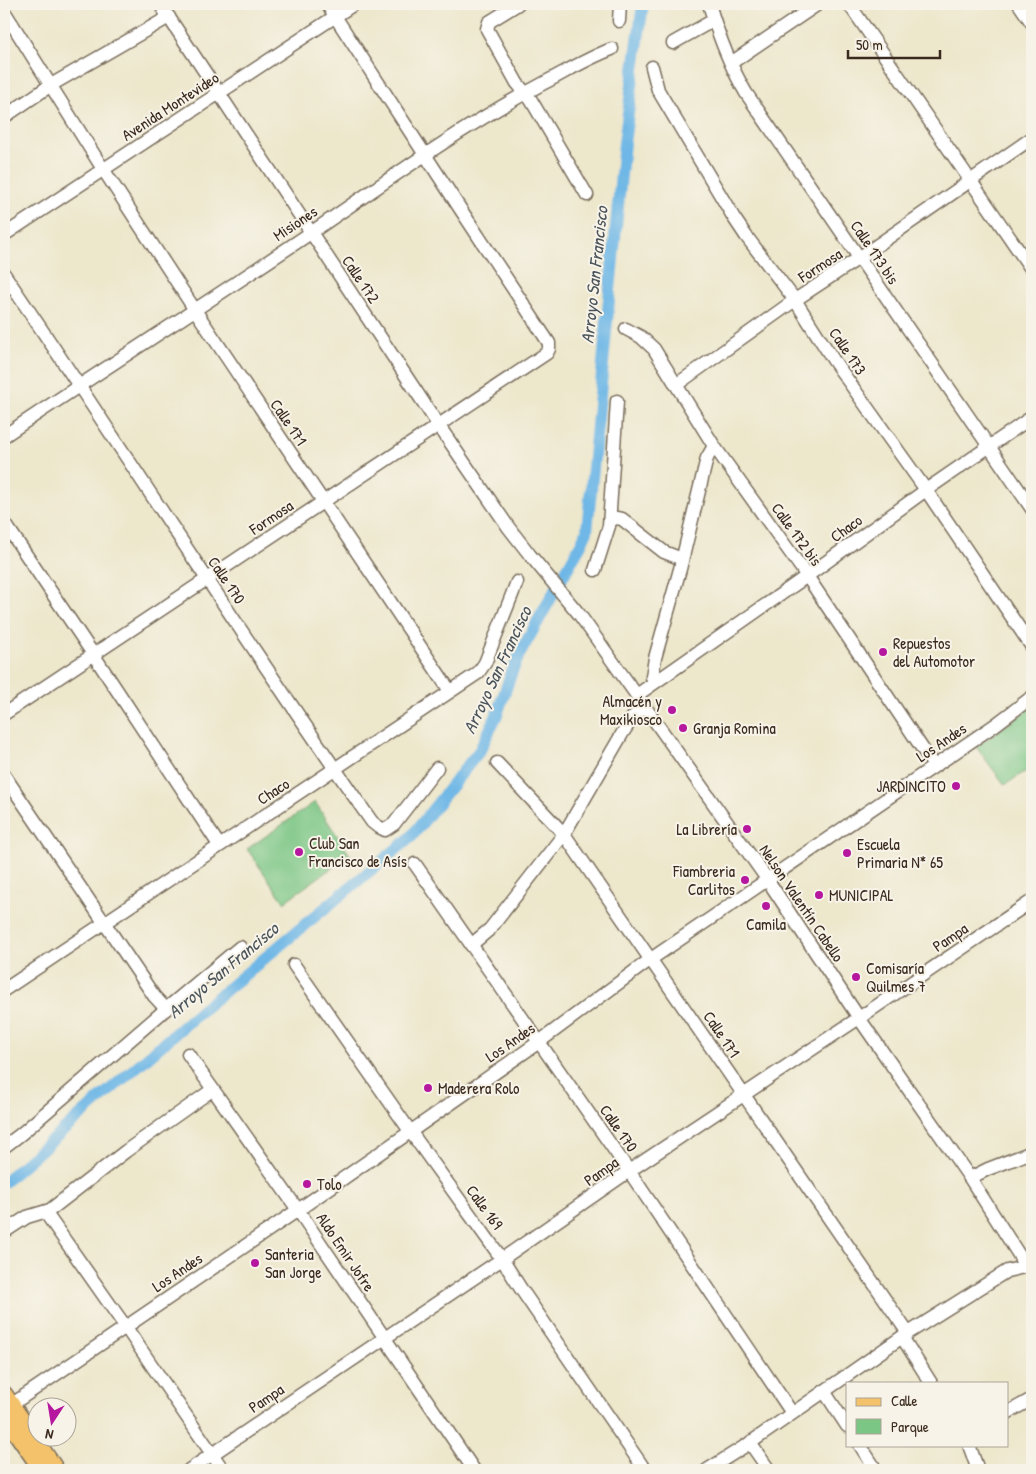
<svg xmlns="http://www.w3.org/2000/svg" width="1036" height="1474" font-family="'Patrick Hand',sans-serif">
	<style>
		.green { fill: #7bc685; stroke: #5b7852 }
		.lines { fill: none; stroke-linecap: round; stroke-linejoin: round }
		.canal { stroke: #6eb7e6; stroke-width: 12 }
		.minor-casing { stroke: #796c5b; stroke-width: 15 }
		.major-casing { stroke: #796c5b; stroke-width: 19 }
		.minor { stroke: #fff; stroke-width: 12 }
		.major { stroke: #f3c26a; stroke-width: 16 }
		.poi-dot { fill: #b5179e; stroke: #f7f3e8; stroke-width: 2 }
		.labels { text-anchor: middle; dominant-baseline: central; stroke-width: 4; stroke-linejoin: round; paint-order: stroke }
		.street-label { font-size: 16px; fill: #3b2a1e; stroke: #f7f3e8 }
		.poi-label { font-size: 16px; fill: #3b2a1e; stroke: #f7f3e8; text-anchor: start }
		.water-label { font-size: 18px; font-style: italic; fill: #4a545a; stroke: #f7f3e8 }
	</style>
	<rect width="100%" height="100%" fill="#f7f3e8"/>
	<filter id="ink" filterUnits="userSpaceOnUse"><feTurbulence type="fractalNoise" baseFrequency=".02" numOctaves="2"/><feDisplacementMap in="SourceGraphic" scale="10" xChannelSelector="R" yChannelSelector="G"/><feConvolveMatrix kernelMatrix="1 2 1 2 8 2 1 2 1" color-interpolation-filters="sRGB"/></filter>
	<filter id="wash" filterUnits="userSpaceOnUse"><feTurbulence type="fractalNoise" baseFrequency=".0096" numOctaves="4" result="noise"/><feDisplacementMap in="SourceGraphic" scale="20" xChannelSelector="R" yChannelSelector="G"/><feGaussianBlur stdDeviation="1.12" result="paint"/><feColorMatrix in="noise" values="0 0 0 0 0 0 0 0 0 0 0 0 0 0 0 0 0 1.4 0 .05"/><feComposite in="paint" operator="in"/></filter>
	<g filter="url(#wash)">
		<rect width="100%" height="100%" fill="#ede7cc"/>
		<!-- green -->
		<g class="green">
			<polygon points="1032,707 1032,767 1005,785 976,747"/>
			<polygon points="315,802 350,855 284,902 247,849"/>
		</g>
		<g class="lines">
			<!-- canal -->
			<polyline class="canal" points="4,1182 202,1010 411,837 480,750 496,717 511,674 519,655 581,544 587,531 624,143 643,4"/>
		</g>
	</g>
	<g filter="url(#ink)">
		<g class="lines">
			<defs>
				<g id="minor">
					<polyline points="160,4 439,426 509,528 530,555 579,614 767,879 859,1018 970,1178 1019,1255 1024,1267"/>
					<polyline points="518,4 489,22 487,29 517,83 531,100 587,195"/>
					<path d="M709,4C718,34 730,66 746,93L1032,509"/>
					<polyline points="849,4 1032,270"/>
					<polyline points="1019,4 1032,23"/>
					<polyline points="4,11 103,169 195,310 450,691"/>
					<polyline points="619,21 620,4"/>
					<polyline points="673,43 714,20"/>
					<polyline points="731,63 818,4"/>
					<polyline points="652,67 658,90 734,218 746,236 795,300 834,361 926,490 1032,647"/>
					<polyline points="4,117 51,85 169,17"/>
					<polyline points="4,235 354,4"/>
					<path d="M4,274C128,456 245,642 372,822L377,826L385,830L394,824L437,768"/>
					<polyline points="626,329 641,337 654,349 714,446 807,576 934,766"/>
					<polyline points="676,385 795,300 859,258 1032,138"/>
					<path d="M4,436C106,367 210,301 312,232C388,180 463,126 544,83C567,71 588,58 612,49"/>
					<polyline points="610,517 622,519 664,552 682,559"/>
					<polyline points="4,522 93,654 219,845"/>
					<polyline points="595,570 609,526 617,401"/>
					<polyline points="655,682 652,677 655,658 680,569 707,458 714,446"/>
					<polyline points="637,695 807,576 926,490 1032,417"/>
					<polyline points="4,714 547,353 549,349 549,343 461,210 327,4"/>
					<polyline points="497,763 564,834 908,1333"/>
					<polyline points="4,775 154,996 166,1009"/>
					<polyline points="415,864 629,1171 792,1413"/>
					<polyline points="471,945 490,929 564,834 622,734 633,717 645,706"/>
					<polyline points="294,965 410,1131 502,1259 521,1289 645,1470"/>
					<polyline points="4,990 478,673 485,663 517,582"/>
					<polyline points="188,1054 298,1210 474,1470"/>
					<polyline points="4,1147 21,1134 166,1009 240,947"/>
					<polyline points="970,1178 988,1169 1032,1152"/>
					<polyline points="45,1212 125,1326 223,1470"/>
					<polyline points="4,1232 27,1217 50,1210 126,1151 212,1090"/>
					<polyline points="902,1337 931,1383"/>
					<polyline points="824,1391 847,1426"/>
					<polyline points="5,1409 298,1210 539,1042 651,959 995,725 1032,697"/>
					<polyline points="1007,1413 1032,1399"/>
					<polyline points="750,1443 769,1470"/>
					<polyline points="860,1445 876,1470"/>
					<polyline points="969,1445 978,1470"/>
					<polyline points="189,1470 502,1259 629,1171 859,1018 1032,901"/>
					<polyline points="707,1470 750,1443 902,1337 1007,1271 1024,1267 1032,1266"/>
				</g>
				<g id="major">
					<polyline points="4,1394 56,1470"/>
					<polyline points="4,1415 42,1470"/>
				</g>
			</defs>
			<!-- minor casing -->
			<use href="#minor" class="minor-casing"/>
			<!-- major casing -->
			<use href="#major" class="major-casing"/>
			<!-- minor -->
			<use href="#minor" class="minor"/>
			<!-- major -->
			<use href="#major" class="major"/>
		</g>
	</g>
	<!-- markers -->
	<g class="poi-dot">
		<circle cx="883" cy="652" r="5"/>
		<circle cx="672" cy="710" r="5"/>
		<circle cx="683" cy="728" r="5"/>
		<circle cx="956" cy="786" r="5"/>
		<circle cx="747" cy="829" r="5"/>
		<circle cx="299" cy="852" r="5"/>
		<circle cx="847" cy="853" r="5"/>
		<circle cx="745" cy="880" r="5"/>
		<circle cx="819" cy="895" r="5"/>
		<circle cx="766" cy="906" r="5"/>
		<circle cx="856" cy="977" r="5"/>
		<circle cx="428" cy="1088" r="5"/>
		<circle cx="307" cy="1184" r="5"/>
		<circle cx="255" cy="1263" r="5"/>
	</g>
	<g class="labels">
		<!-- street labels -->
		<g class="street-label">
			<text transform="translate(170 106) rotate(-33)">Avenida Montevideo</text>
			<text transform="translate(295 223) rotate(-34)">Misiones</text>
			<text transform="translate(875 252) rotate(56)">Calle 173 bis</text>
			<text transform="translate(820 265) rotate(-33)">Formosa</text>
			<text transform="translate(361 279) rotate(56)">Calle 172</text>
			<text transform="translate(848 351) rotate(56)">Calle 173</text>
			<text transform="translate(289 422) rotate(56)">Calle 171</text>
			<text transform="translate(271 517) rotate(-34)">Formosa</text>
			<text transform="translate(846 528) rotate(-36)">Chaco</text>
			<text transform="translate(797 534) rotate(54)">Calle 172 bis</text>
			<text transform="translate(227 580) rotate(56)">Calle 170</text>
			<text transform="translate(941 742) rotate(-34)">Los Andes</text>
			<text transform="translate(273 791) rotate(-33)">Chaco</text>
			<text transform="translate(802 903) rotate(56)">Nelson Valentín Cabello</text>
			<text transform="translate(950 937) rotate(-34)">Pampa</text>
			<text transform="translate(722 1034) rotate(56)">Calle 171</text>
			<text transform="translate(510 1042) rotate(-35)">Los Andes</text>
			<text transform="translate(619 1128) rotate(55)">Calle 170</text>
			<text transform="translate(601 1171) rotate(-35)">Pampa</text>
			<text transform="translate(485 1207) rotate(54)">Calle 169</text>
			<text transform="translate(346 1252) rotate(56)">Aldo Emir Jofre</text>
			<text transform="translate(177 1272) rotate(-34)">Los Andes</text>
			<text transform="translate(266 1398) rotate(-34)">Pampa</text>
		</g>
		<!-- poi labels -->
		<g class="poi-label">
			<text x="893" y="643">Repuestos<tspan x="893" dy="18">del Automotor</tspan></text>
			<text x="662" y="701" text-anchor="end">Almacén y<tspan x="662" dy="18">Maxikiosco</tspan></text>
			<text x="693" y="728">Granja Romina</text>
			<text x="946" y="786" text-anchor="end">JARDINCITO</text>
			<text x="737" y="829" text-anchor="end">La Librería</text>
			<text x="309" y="843">Club San<tspan x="309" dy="18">Francisco de Asís</tspan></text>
			<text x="857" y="844">Escuela<tspan x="857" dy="18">Primaria N* 65</tspan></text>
			<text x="735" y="871" text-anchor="end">Fiambreria<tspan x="735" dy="18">Carlitos</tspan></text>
			<text x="829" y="895">MUNICIPAL</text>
			<text x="766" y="924" text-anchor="middle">Camila</text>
			<text x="866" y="968">Comisaría<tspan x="866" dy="18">Quilmes 7</tspan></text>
			<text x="438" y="1088">Maderera Rolo</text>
			<text x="317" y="1184">Tolo</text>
			<text x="265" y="1254">Santeria<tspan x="265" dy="18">San Jorge</tspan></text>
		</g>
		<!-- water labels -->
		<g class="water-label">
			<text transform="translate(594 275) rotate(-84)">Arroyo San Francisco</text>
			<text transform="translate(497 670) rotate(-65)">Arroyo San Francisco</text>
			<text transform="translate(223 970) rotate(-40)">Arroyo San Francisco</text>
		</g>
	</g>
	<!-- margin -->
	<rect width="1036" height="1474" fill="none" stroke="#f7f3e8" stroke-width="20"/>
	<!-- legend -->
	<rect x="846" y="1382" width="162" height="65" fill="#f7f3e8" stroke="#aca397"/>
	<rect x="856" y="1398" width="25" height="8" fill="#f3c26a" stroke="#aca397"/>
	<text x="891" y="1406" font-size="15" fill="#3b2a1e">Calle</text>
	<rect x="856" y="1419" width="25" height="15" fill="#7bc685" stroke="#aca397"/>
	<text x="891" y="1432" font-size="15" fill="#3b2a1e">Parque</text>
	<!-- north arrow -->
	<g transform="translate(52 1422) rotate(192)"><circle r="24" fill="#f7f3e8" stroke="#aca397"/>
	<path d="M0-4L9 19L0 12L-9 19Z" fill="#b5179e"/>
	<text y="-8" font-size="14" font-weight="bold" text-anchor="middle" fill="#3b2a1e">N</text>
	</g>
	<!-- scale -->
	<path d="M848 50v8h92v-8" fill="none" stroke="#3b2a1e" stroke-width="2.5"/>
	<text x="856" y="50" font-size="15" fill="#3b2a1e" stroke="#f7f3e8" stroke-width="4" paint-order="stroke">50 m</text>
</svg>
